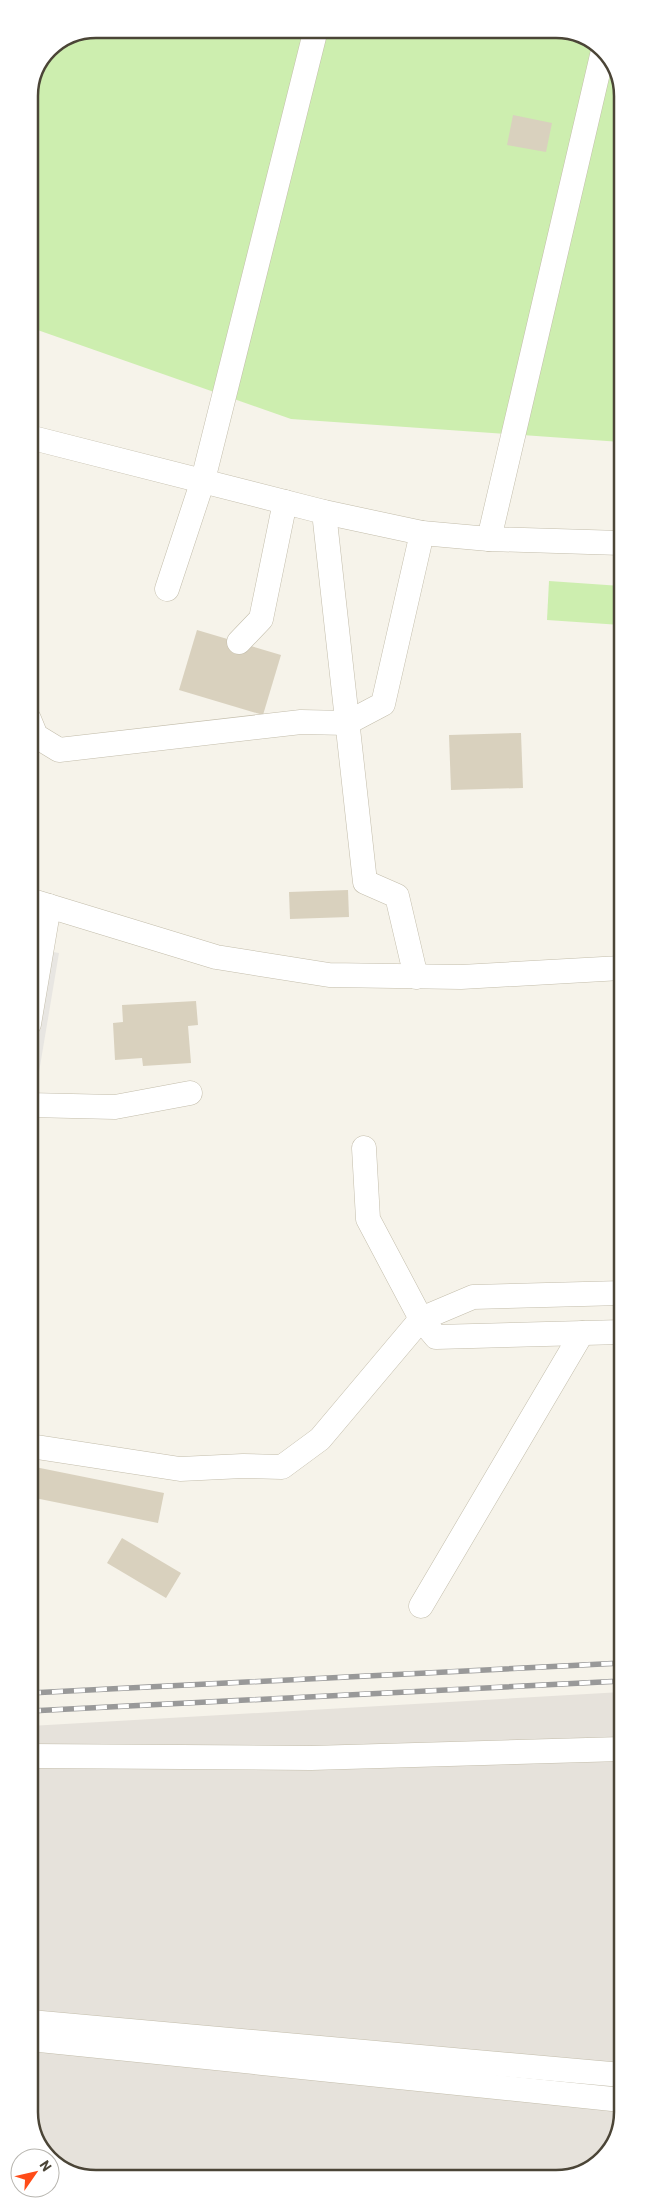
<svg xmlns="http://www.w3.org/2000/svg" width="651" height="2208" font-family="Barlow,sans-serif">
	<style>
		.industrial { fill: #e6e2db }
		.green { fill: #cdeeaf }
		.parking { fill: #e8e6e2 }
		.building { fill: #d9d1be }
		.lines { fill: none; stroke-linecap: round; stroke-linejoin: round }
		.minor-casing { stroke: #c3bdab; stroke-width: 25 }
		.minor { stroke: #fff; stroke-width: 24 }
		.rail-casing { stroke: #999; stroke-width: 5.5 }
		.rail { stroke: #fff; stroke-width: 4; stroke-dasharray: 11; stroke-linecap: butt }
		.rim { fill: none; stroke: #4b4537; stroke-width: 2.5 }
	</style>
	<rect width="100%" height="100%" fill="#f6f3ea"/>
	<!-- industrial -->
	<polygon class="industrial" points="622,1692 622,2113 608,2154 569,2178 90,2179 52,2163 30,2126 30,1726"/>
	<!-- green -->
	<g class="green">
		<polygon points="95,29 564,29 600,45 621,82 621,442 291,419 29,327 29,95 48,48"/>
		<polygon points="549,581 621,586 621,625 547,620"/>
	</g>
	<!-- parking -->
	<polygon class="parking" points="29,948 59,953 38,1078 29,1077"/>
	<!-- building -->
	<g class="building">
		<polygon points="513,115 552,123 546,152 507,145"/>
		<polygon points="197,630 281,655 263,715 179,690"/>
		<polygon points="29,666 39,668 32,702 29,700"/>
		<polygon points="521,733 523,788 451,790 449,735"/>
		<polygon points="348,890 349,917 290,919 289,892"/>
		<polygon points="196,1001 198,1025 188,1026 191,1063 143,1066 142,1058 115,1060 113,1023 123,1022 122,1005"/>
		<polygon points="30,1466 164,1493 158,1523 30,1497"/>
		<polygon points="122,1538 181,1573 166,1598 107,1563"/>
	</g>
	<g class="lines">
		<defs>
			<g id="minor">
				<polyline points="29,437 324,512 422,533 489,539 621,543"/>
				<polyline points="324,512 365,882 397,896 416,977"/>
				<polyline points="489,539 603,51"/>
				<polyline points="167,589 203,480 316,29"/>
				<polyline points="239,642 261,619 285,502"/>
				<polyline points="29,719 36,736 59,750 301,722 347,723 383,704 422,533"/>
				<polyline points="29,900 216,957 329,975 461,977 621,968"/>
				<polyline points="29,1024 49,906"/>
				<polyline points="29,1105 115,1107 190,1093"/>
				<polyline points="364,1148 368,1219 421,1319 436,1337 622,1332"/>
				<polyline points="30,1446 180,1469 243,1466 282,1467 320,1439 421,1319 473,1297 622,1293"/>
				<polyline points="421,1606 582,1333"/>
				<polyline points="30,1756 311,1758 622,1749"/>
				<polyline points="30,2022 622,2075"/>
				<polyline points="30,2039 622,2100"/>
			</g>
		</defs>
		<!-- minor casing -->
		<use href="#minor" class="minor-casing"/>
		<!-- minor -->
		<use href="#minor" class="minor"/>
		<defs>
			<g id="rail">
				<polyline points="30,1693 622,1663"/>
				<polyline points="30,1711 622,1681"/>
			</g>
		</defs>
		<!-- rail casing -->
		<use href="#rail" class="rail-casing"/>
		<!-- rail -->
		<use href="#rail" class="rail"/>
	</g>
	<!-- crop -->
	<path d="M0 0H651V2208H0ZM96 38H556A58 58 0 0 1 614 96V2112A58 58 0 0 1 556 2170H96A58 58 0 0 1 38 2112V96A58 58 0 0 1 96 38Z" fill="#fff" fill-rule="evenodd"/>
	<path class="rim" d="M96 38H556A58 58 0 0 1 614 96V2112A58 58 0 0 1 556 2170H96A58 58 0 0 1 38 2112V96A58 58 0 0 1 96 38Z"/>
	<!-- north arrow -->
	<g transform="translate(35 2173) rotate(56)"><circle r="24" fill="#ffffff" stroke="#b7b5af"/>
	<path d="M0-4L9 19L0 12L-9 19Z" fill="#ff4c18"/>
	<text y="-8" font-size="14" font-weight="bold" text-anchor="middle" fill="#4b4537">N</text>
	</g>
</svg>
